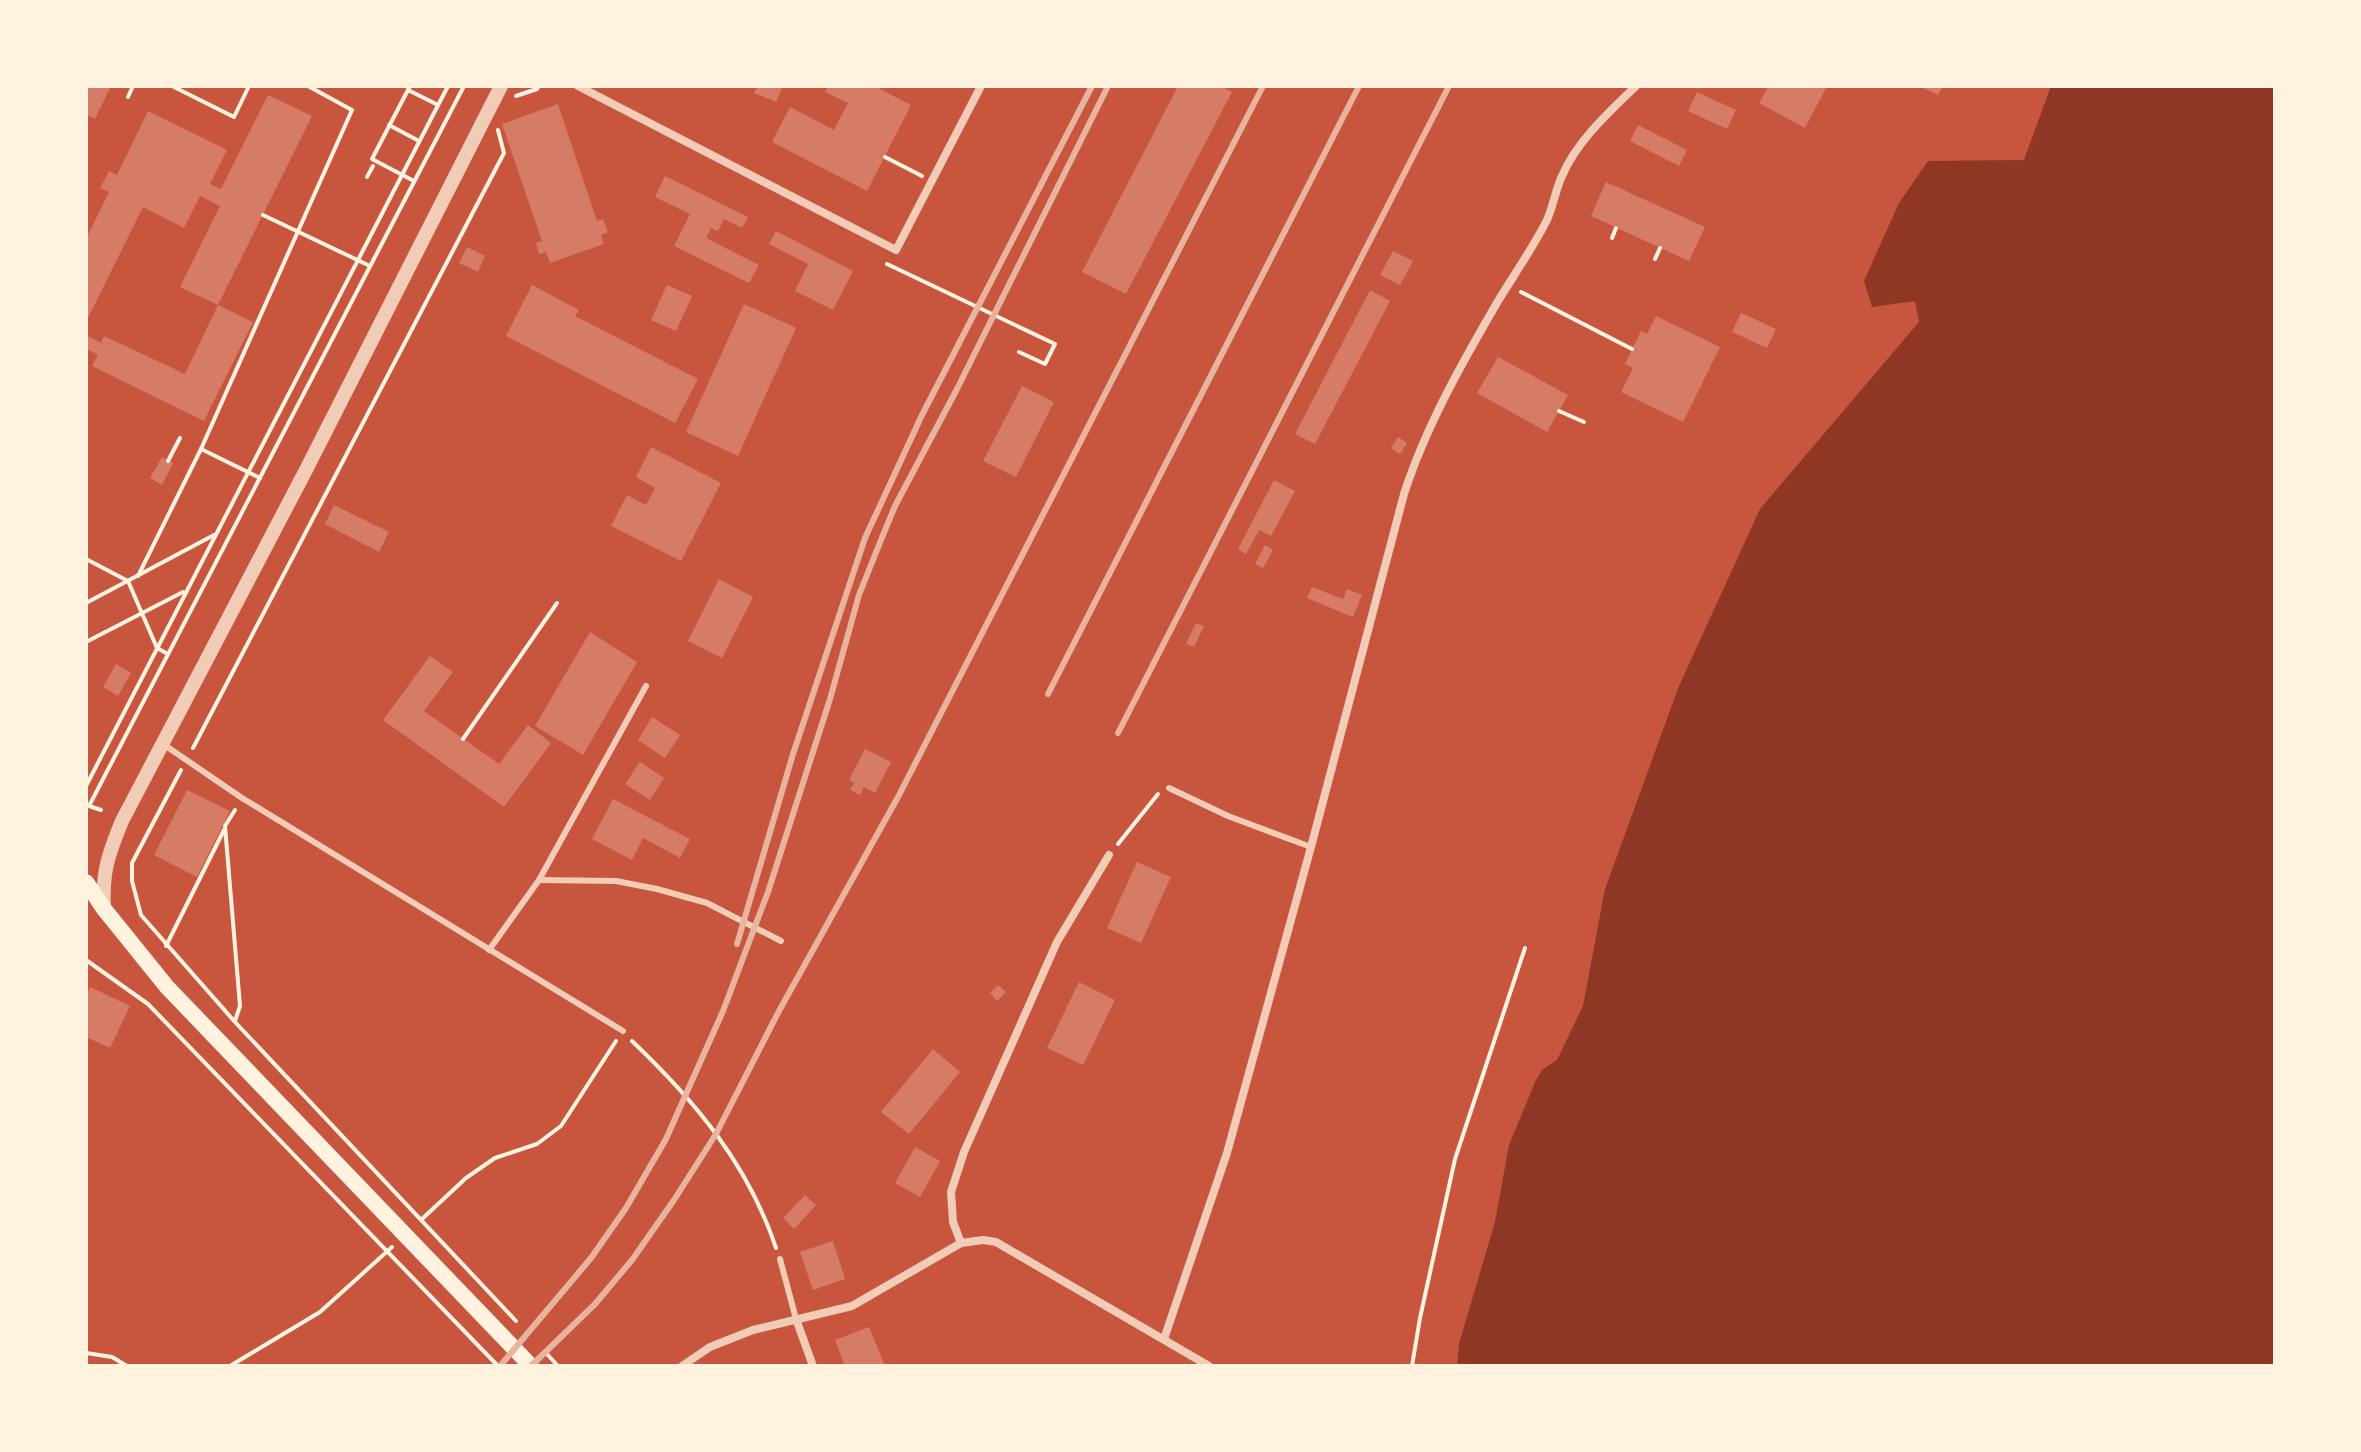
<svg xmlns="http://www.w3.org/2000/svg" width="2361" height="1452" font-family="'Fira Sans Condensed',sans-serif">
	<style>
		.water { fill: #8f3625 }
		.building { fill: #d67c66 }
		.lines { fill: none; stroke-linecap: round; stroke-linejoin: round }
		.path { stroke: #fff3e0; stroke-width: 4 }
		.service { stroke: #f1ccb7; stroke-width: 6 }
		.minor { stroke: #f1ccb7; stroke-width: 8 }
		.tertiary { stroke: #f1ccb7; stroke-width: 14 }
		.secondary { stroke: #fff3e0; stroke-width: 16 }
		.rail { stroke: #e9b49f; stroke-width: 6 }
	</style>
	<rect width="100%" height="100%" fill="#c8553d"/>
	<!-- water -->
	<polygon class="water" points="2051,86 2275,86 2275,1366 1457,1366 1459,1344 1495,1222 1509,1145 1536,1080 1543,1069 1557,1060 1583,1006 1605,889 1679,686 1760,509 1919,322 1915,301 1872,307 1864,281 1899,203 1928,161 2024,160"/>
	<!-- building -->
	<g class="building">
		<polygon points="87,86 105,86 110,88 95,119 86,114"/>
		<polygon points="758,86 783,86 776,102 754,93"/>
		<polygon points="828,86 874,86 911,105 867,191 772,142 790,107 834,130 848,103 825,92"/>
		<polygon points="1178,86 1221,86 1232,92 1126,294 1082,272"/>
		<polygon points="1769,86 1827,86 1805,128 1759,103"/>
		<polygon points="1919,86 1943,86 1938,95"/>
		<polygon points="1697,92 1736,110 1727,129 1688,111"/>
		<polygon points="268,95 312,116 218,305 180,287 220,206 200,196 184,228 143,207 86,322 86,239 109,192 100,188 109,171 117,175 148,111 227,150 210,184 221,189"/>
		<polygon points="558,104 597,221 603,219 608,232 601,235 604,244 550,263 546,252 539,254 536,243 542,241 502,124"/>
		<polygon points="1638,125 1687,150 1679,166 1630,141"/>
		<polygon points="665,176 748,217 742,228 724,219 718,231 711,228 706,238 759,265 749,283 674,246 690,214 655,197"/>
		<polygon points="1606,182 1705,227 1689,261 1591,216"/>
		<polygon points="776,231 853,271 833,310 795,291 808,264 769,244"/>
		<polygon points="467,247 485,256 478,272 459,263"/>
		<polygon points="1393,251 1413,261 1400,285 1380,275"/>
		<polygon points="532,285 579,310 575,316 698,379 675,423 506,336"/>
		<polygon points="667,285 692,296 676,331 651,320"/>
		<polygon points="1370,290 1390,301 1315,444 1295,434"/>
		<polygon points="744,304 796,328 738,456 686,432"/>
		<polygon points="218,305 253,322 204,421 92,366 98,355 86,349 86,335 101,343 104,336 185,374"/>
		<polygon points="1741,313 1776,329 1767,348 1732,332"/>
		<polygon points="1656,316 1720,347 1683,422 1621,392 1633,368 1625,364 1641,331 1647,334"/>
		<polygon points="1498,357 1568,395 1547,432 1477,393"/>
		<polygon points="1022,386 1054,402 1016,477 983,461"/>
		<polygon points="1398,437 1407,443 1400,454 1391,448"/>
		<polygon points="651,447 721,483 681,561 611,526 627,495 646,505 655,488 636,477"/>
		<polygon points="162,457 173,463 162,485 150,478"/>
		<polygon points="1274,480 1295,491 1271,536 1259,530 1246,554 1238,549"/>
		<polygon points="334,505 389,532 379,552 325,524"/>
		<polygon points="1265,545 1273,550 1263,568 1255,564"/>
		<polygon points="719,579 753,597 722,658 688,641"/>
		<polygon points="1312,587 1343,599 1347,589 1362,595 1353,617 1307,598"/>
		<polygon points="1196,623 1204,626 1194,647 1186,644"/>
		<polygon points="590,632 637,662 583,755 535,726"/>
		<polygon points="430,656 453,672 424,711 499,764 528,725 551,743 504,807 383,720"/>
		<polygon points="116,664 131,673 118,696 103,687"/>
		<polygon points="652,717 680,735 665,758 638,740"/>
		<polygon points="865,749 891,762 875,793 864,787 860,795 850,790 854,783 849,780"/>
		<polygon points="640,762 664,778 650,800 625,784"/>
		<polygon points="187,790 230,811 197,877 154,855"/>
		<polygon points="613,799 690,839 680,858 643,838 632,860 592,839"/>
		<polygon points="1137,862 1171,877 1141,943 1107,928"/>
		<polygon points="1079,982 1115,1000 1083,1065 1047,1048"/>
		<polygon points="998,985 1006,992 997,1001 990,993"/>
		<polygon points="90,987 130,1006 110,1048 86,1037 86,996"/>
		<polygon points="933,1049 960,1072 909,1134 881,1112"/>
		<polygon points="915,1147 940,1161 920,1197 895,1183"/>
		<polygon points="805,1195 816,1205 794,1229 783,1218"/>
		<polygon points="833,1241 845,1279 813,1290 800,1252"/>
		<polygon points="869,1327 885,1366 845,1366 835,1340"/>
	</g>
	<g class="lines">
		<!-- path -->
		<g class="path">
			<polyline points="172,86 234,117 249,86"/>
			<polyline points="410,86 372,159 414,181"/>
			<polyline points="408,90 438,105"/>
			<polyline points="516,96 537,89 539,86"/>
			<polyline points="128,97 133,86"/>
			<polyline points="389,125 419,141"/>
			<polyline points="885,157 922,176"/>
			<polyline points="367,177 373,166"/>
			<polyline points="263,215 370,266"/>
			<polyline points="1612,238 1616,228"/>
			<polyline points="1655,259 1660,248"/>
			<polyline points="887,264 1055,344 1045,364 1019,352"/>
			<polyline points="1521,292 1632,349"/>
			<polyline points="1559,411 1584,422"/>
			<polyline points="201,449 260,478"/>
			<polyline points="168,461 180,438"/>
			<polyline points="86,559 128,581 157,648 168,654"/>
			<polyline points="138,576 201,449 352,110 308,86"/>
			<polyline points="86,603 214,535"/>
			<polyline points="86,642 183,592"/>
			<polyline points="463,739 557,603"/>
			<polyline points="193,748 504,153 498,130"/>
			<polyline points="181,770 132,863 132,881 141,915 235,1022 516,1321"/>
			<polyline points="86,786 448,86"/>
			<polyline points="86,805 101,810"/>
			<polyline points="89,806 464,86"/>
			<polyline points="235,810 225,826 240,1006 235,1021"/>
			<polyline points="1118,844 1158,794"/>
			<polyline points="166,946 224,830"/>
			<polyline points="86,960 148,1004 498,1366"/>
			<path d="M632,1041C695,1101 748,1164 776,1248"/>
			<polyline points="422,1219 466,1178 495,1158 537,1144 561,1126 616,1041"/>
			<polyline points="86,1353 112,1357 127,1366"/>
			<polyline points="546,1353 558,1366"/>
			<polyline points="230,1366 320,1312 392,1247"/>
			<polyline points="1412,1366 1420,1318 1455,1159 1525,948"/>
		</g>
		<!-- service -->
		<g class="service">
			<polyline points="163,744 242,798 623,1031"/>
			<polyline points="1169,788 1228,816 1311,847"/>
			<polyline points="539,880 616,881 657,889 707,903 781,941"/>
			<polyline points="489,950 539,880 646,686"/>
			<polyline points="780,1259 796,1319"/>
		</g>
		<!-- minor -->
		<g class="minor">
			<polyline points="578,86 896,250 981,86"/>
			<polyline points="961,1243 953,1222 951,1192 964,1152 1057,942 1109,855"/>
			<polyline points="796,1319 813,1366"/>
			<path d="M1164,1339L1227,1153L1311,847L1404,494C1426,426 1462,363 1498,301C1514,275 1532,249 1546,222C1553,208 1555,191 1562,176C1577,141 1609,112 1636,86"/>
			<polyline points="682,1366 710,1347 753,1330 852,1306 961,1243 983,1240 996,1242 1209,1366"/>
		</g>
		<!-- tertiary -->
		<path class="tertiary" d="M104,909C102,872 108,855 122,821L307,468L501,86"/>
		<!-- secondary -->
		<polyline class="secondary" points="86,882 104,909 167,987 531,1366"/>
		<!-- rail -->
		<g class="rail">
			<polyline points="1048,694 1359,86"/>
			<polyline points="1118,733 1449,86"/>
			<polyline points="737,944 793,754 865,538 922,415 1092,86"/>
			<polyline points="500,1366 591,1258 626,1208 666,1139 723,1011 768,892 830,699 859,595 881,540 895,506 957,389 1108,86"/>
			<polyline points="531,1366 595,1304 632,1260 674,1200 716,1134 779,1011 898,797 1263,86"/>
		</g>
	</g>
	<!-- border -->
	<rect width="2361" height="1452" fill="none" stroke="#fff3e0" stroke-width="176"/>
</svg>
